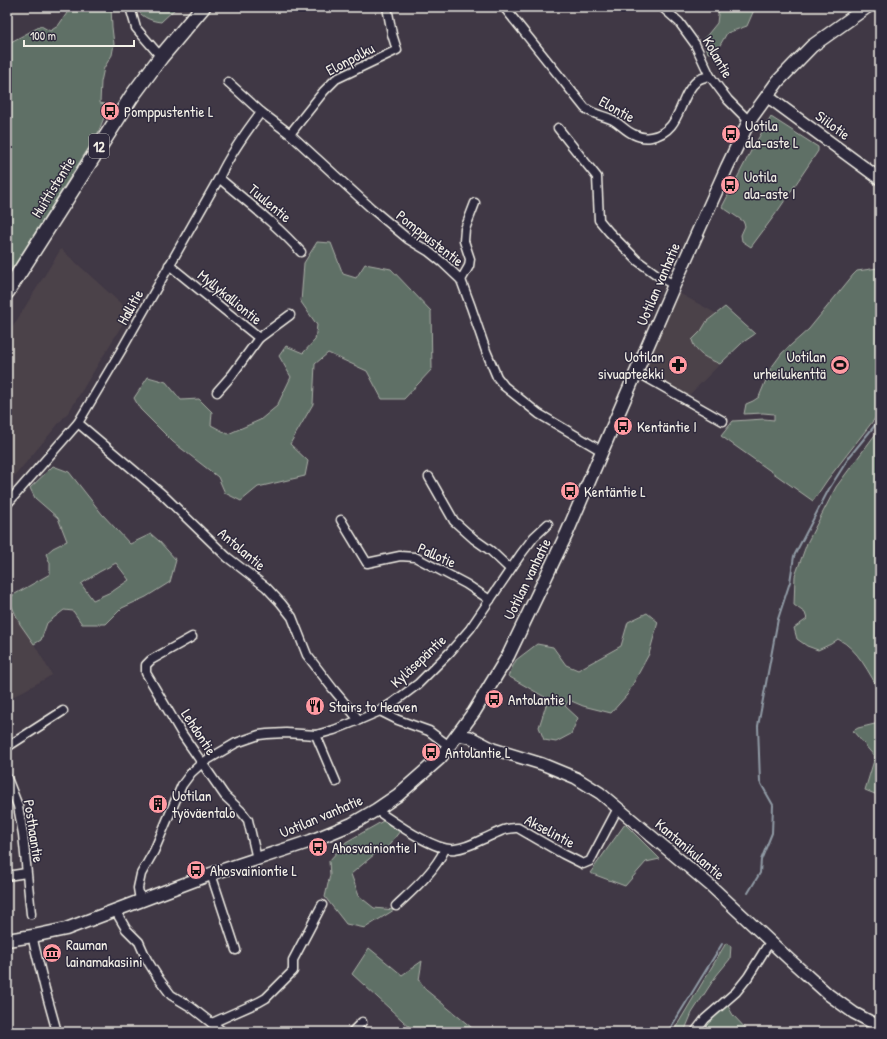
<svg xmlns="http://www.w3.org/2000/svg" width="887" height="1039" font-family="'Patrick Hand',sans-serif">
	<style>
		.built { fill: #4c424a }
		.green { fill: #5f6f66; stroke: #aab0a7; fill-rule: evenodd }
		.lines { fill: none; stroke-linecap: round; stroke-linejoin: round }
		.stream { stroke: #909ba5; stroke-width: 2 }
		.minor-casing { stroke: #f4f1e8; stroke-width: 11 }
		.tertiary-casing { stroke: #f4f1e8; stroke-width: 14 }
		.secondary-casing { stroke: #f4f1e8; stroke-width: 15 }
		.trunk-casing { stroke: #f4f1e8; stroke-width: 17 }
		.minor { stroke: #2f2a3d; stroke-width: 8 }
		.tertiary { stroke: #2f2a3d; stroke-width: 11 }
		.secondary { stroke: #2f2a3d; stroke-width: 12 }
		.trunk { stroke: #2f2a3d; stroke-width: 14 }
		.labels { text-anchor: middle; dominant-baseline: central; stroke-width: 3; stroke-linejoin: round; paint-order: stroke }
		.shield { fill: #2f2a3d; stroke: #b9b5b5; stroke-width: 1 }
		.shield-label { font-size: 14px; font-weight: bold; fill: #f4f1e8 }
		.street-label { font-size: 15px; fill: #f4f1e8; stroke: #2f2a3d }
		.poi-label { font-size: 15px; fill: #f4f1e8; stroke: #2f2a3d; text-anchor: start }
	</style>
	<rect width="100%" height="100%" fill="#403845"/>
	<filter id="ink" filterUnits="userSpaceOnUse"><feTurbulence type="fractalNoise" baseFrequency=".025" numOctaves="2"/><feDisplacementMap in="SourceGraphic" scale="8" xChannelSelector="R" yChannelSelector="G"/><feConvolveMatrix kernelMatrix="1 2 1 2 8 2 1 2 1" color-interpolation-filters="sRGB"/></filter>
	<g filter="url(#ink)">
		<!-- built -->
		<g class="built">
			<polygon points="61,249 130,312 70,410 7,485 7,336"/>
			<polygon points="677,292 717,314 707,321 701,331 693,340 694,348 703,356 720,364 687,397 643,371"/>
			<polygon points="7,596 20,624 34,644 52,675 7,700"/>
		</g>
		<!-- green -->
		<g class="green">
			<polygon points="66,7 111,7 112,27 114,44 112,55 104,68 101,82 100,103 105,104 105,115 98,133 7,277 7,126 11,103 7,102 7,95 11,75 7,63 7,44 41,26 50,31 58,26 67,13"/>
			<path d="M135,7H177L161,22C150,21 140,16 135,7Z"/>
			<polygon points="719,7 758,7 754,10 747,26 727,33 716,52 708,53 704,39 717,23"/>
			<polygon points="771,117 818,147 818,151 777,212 751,247 742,241 741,235 745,226 743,221 722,207 753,147"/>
			<polygon points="317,242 331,243 343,274 356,278 365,264 391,269 431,311 432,369 404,399 382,399 367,371 328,353 315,364 313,404 290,444 308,461 305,476 258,487 241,501 225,493 218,477 173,442 140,409 134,398 148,377 166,382 181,400 199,399 212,412 211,425 228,434 260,420 277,406 291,377 279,356 286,346 303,353 315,340 317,325 301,302 304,263"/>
			<polygon points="878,268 880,274 880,412 828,479 813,501 721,436 733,421 764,419 774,420 774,414 763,413 744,414 746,404 753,401 759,397 771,368 782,353 809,329 853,275 857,271"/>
			<path d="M725,307L755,334L742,343L720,364C707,358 696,355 692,340L701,331L707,321Z"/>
			<path d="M880,428V692C869,673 858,649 838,639L831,644L818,650L807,646L797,639L794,628L807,619L805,613L794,605L795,576L807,543L836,487Z"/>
			<path d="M53,466L69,472L102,514L130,544L151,534L159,541L176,560L170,582L146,597L122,608L106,624H82L73,611L64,610L47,623L41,640L34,644L20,624L8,598L50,574V563L46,554L53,548L67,541L58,518L35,498L30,488ZM116,563L129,580L113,591L93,600L81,584L99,572Z"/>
			<polygon points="647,613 658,622 649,654 627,695 611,713 583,706 569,700 565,706 578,718 571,734 556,742 544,740 539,727 548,699 508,676 516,660 537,644 553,647 566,665 578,670 621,646 628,622"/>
			<polygon points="880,722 880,796 865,790 875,757 853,731 858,728 879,723"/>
			<polygon points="383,821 400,831 386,849 375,854 351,874 359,896 374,908 394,910 365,928 346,924 325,897 330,875 329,861 346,842"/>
			<polygon points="625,824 660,859 646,862 625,886 590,873"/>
			<polygon points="726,943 731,946 730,959 716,976 692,1013 684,1032 673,1032"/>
			<polygon points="369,948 402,975 422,961 419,980 426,990 477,1032 415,1032 352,974"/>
			<polygon points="725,1001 733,1015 749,1032 699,1032"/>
		</g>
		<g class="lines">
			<!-- stream -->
			<g class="stream">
				<polyline points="748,893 760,873 761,860 772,833 773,805 760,782 758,726 778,619 790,582 794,556 829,489 850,456 880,419"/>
				<polyline points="668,1032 722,944"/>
			</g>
			<defs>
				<g id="minor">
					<polyline points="130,7 136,28 161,57"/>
					<path d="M504,7L585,108C596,116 603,115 613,120C620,124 626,131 633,134C639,137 646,138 651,137C683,131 677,97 698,80C701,78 706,77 710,76"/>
					<polyline points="662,7 679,22 695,44 710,76 728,100 749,121"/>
					<polyline points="228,82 261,112 290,134 371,208 408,239 428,251 443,263 461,280 471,307 486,351 497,377 504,386 539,414 602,451"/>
					<polyline points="558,128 597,177 599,220 609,232 638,261 660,277 674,285"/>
					<polyline points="290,134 324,91 336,79 397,50 392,34 387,7"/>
					<path d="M219,178C247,202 276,224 301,252"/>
					<polyline points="169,265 259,338 232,375 217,392"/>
					<polyline points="461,280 469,266 470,259 464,241 465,229 475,203"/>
					<polyline points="259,338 290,315"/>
					<polyline points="636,373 644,376 723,421"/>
					<polyline points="78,423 162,494 227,557 266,587 281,603 292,617 307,655 333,689 359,720"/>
					<polyline points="429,477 454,521 474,539 491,551 510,569"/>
					<path d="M7,504L78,423L122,349L219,178C230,154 245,133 261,112"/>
					<polyline points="341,520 367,563 400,556 415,557 466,584 490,600"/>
					<polyline points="192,637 151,660 146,665 146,673 182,734 225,796 241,811 248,820 257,859"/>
					<polyline points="380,711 398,720 429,731 449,746"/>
					<polyline points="316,735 336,782"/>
					<polyline points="7,747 63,711"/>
					<polyline points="7,778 18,806 23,834 31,914"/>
					<path d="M376,810C393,821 435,852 455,849C463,848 473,844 481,840C494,835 504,827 518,828L563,854L583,864L590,861L618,808"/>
					<polyline points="211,874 236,950"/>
					<polyline points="7,876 26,873"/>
					<polyline points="140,900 138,888 141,874 154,851 182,785 191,773 202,763 236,743 259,735 267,734 286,733 316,735 334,730 359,720 380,711 394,702 418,684 450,652 470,629 521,554 534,537 548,524"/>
					<path d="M396,906C414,889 434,872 445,849"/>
					<polyline points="115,910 126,929 139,942 147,960 159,979 171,995 191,1007 223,1032"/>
					<polyline points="33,936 34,944 45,989 57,1032"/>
					<polyline points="212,1023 259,1002 266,998 293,971 293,960 322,905"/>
					<polyline points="352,1032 362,1022"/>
					<polyline points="695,1032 705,1019 736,992 748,977 766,948 771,942"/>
				</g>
				<g id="tertiary">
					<polyline points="767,96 880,179"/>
					<polyline points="457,735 470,737 493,749 542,764 576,778 600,793 711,886 789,959 829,995 854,1013 873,1023 880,1025"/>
				</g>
				<polyline id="secondary" points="7,940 33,936 66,929 211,874 311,841 352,824 376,810 398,795 440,758 474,712 508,656 567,533 602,451 674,285 727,167 749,121 778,81 812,46 867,7"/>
				<polyline id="trunk" points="7,292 132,96 161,57 203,7"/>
			</defs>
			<!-- minor casing -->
			<use href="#minor" class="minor-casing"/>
			<!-- tertiary casing -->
			<use href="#tertiary" class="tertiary-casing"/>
			<!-- secondary casing -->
			<use href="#secondary" class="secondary-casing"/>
			<!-- trunk casing -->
			<use href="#trunk" class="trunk-casing"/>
			<!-- minor -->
			<use href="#minor" class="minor"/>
			<!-- tertiary -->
			<use href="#tertiary" class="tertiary"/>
			<!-- secondary -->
			<use href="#secondary" class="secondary"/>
			<!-- trunk -->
			<use href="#trunk" class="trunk"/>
		</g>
	</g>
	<!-- icons -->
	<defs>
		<symbol id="bus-disc" viewBox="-11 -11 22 22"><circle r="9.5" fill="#ff9aa2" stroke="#2f2a3d"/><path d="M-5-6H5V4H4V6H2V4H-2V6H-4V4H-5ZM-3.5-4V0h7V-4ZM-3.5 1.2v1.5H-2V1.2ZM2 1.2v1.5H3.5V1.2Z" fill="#111"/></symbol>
		<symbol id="pharmacy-disc" viewBox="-11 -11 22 22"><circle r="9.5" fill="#ff9aa2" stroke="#2f2a3d"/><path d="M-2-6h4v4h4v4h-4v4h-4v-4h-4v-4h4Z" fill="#111"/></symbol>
		<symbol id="stadium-disc" viewBox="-11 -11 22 22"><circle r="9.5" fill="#ff9aa2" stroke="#2f2a3d"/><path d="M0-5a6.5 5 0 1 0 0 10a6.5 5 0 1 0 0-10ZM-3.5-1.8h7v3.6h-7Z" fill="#111"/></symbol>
		<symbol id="restaurant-disc" viewBox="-11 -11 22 22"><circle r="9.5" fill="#ff9aa2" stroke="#2f2a3d"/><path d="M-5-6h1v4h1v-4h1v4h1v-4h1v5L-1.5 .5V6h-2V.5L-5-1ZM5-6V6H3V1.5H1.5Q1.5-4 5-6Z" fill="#111"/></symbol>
		<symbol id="building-disc" viewBox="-11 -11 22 22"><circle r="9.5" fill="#ff9aa2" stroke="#2f2a3d"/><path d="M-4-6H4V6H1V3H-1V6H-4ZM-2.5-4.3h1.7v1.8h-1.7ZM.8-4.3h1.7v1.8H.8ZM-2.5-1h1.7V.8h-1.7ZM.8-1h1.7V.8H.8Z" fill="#111"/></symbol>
		<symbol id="museum-disc" viewBox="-11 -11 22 22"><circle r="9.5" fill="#ff9aa2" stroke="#2f2a3d"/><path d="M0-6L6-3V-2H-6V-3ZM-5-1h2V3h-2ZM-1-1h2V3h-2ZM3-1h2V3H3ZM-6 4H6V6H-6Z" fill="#111"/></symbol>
	</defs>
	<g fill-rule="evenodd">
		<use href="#bus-disc" x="99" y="100" width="22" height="22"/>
		<use href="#bus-disc" x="720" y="123" width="22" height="22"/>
		<use href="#bus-disc" x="719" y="174" width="22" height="22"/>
		<use href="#pharmacy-disc" x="667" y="354" width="22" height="22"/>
		<use href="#stadium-disc" x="829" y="354" width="22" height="22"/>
		<use href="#bus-disc" x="612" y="415" width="22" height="22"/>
		<use href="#bus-disc" x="559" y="480" width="22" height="22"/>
		<use href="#bus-disc" x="483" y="688" width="22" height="22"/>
		<use href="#restaurant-disc" x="304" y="695" width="22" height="22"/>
		<use href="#bus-disc" x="420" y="741" width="22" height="22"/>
		<use href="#building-disc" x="147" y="793" width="22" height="22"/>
		<use href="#bus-disc" x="307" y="836" width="22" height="22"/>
		<use href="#bus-disc" x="185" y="859" width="22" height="22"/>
		<use href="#museum-disc" x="41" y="942" width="22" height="22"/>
	</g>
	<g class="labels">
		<!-- shield labels -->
		<rect class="shield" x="89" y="134" width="20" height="24" rx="3"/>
		<g class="shield-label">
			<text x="99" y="146">12</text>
		</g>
		<!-- street labels -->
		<g class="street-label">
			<text transform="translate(718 57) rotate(60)">Kolantie</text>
			<text transform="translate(350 59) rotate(-28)">Elonpolku</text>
			<text transform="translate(617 109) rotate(29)">Elontie</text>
			<text transform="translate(833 125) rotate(36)">Siilotie</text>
			<text transform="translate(53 187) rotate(-58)">Huittistentie</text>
			<text transform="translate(270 203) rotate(40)">Tuulentie</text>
			<text transform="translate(430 238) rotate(38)">Pomppustentie</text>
			<text transform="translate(658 284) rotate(-67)">Uotilan vanhatie</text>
			<text transform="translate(230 297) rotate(39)">Myllykalliontie</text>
			<text transform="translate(130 307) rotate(-61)">Hallitie</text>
			<text transform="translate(242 549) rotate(40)">Antolantie</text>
			<text transform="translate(437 555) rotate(24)">Pallotie</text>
			<text transform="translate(527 579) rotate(-64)">Uotilan vanhatie</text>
			<text transform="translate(418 661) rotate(-43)">Kyläsepäntie</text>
			<text transform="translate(199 732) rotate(57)">Lehdontie</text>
			<text transform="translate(321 816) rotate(-23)">Uotilan vanhatie</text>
			<text transform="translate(34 831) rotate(81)">Posthaantie</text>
			<text transform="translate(550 831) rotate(28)">Akselintie</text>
			<text transform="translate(690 849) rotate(40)">Kantanikulantie</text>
		</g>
		<!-- poi labels -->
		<g class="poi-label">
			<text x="124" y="111">Pomppustentie L</text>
			<text x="745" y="125">Uotila<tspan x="745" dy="17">ala-aste L</tspan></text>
			<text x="744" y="176">Uotila<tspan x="744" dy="17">ala-aste I</tspan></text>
			<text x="664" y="356" text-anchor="end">Uotilan<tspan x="664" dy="17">sivuapteekki</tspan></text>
			<text x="826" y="356" text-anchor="end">Uotilan<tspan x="826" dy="17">urheilukenttä</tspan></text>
			<text x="637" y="426">Kentäntie I</text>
			<text x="584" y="491">Kentäntie L</text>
			<text x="508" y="699">Antolantie I</text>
			<text x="329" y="706">Stairs to Heaven</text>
			<text x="445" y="752">Antolantie L</text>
			<text x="172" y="795">Uotilan<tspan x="172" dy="17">työväentalo</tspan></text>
			<text x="332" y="847">Ahosvainiontie I</text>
			<text x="210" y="870">Ahosvainiontie L</text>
			<text x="66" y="944">Rauman<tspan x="66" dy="17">lainamakasiini</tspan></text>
		</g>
	</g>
	<!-- margin -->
	<rect width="887" height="1039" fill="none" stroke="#2f2a3d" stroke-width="24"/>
	<rect x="12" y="12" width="863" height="1015" fill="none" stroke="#f4f1e8" stroke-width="1.5" filter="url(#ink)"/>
	<!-- scale -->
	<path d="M24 40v6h110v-6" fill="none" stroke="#f4f1e8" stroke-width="2"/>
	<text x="30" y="40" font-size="12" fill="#f4f1e8" stroke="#2f2a3d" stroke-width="3" paint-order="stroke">100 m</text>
</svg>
